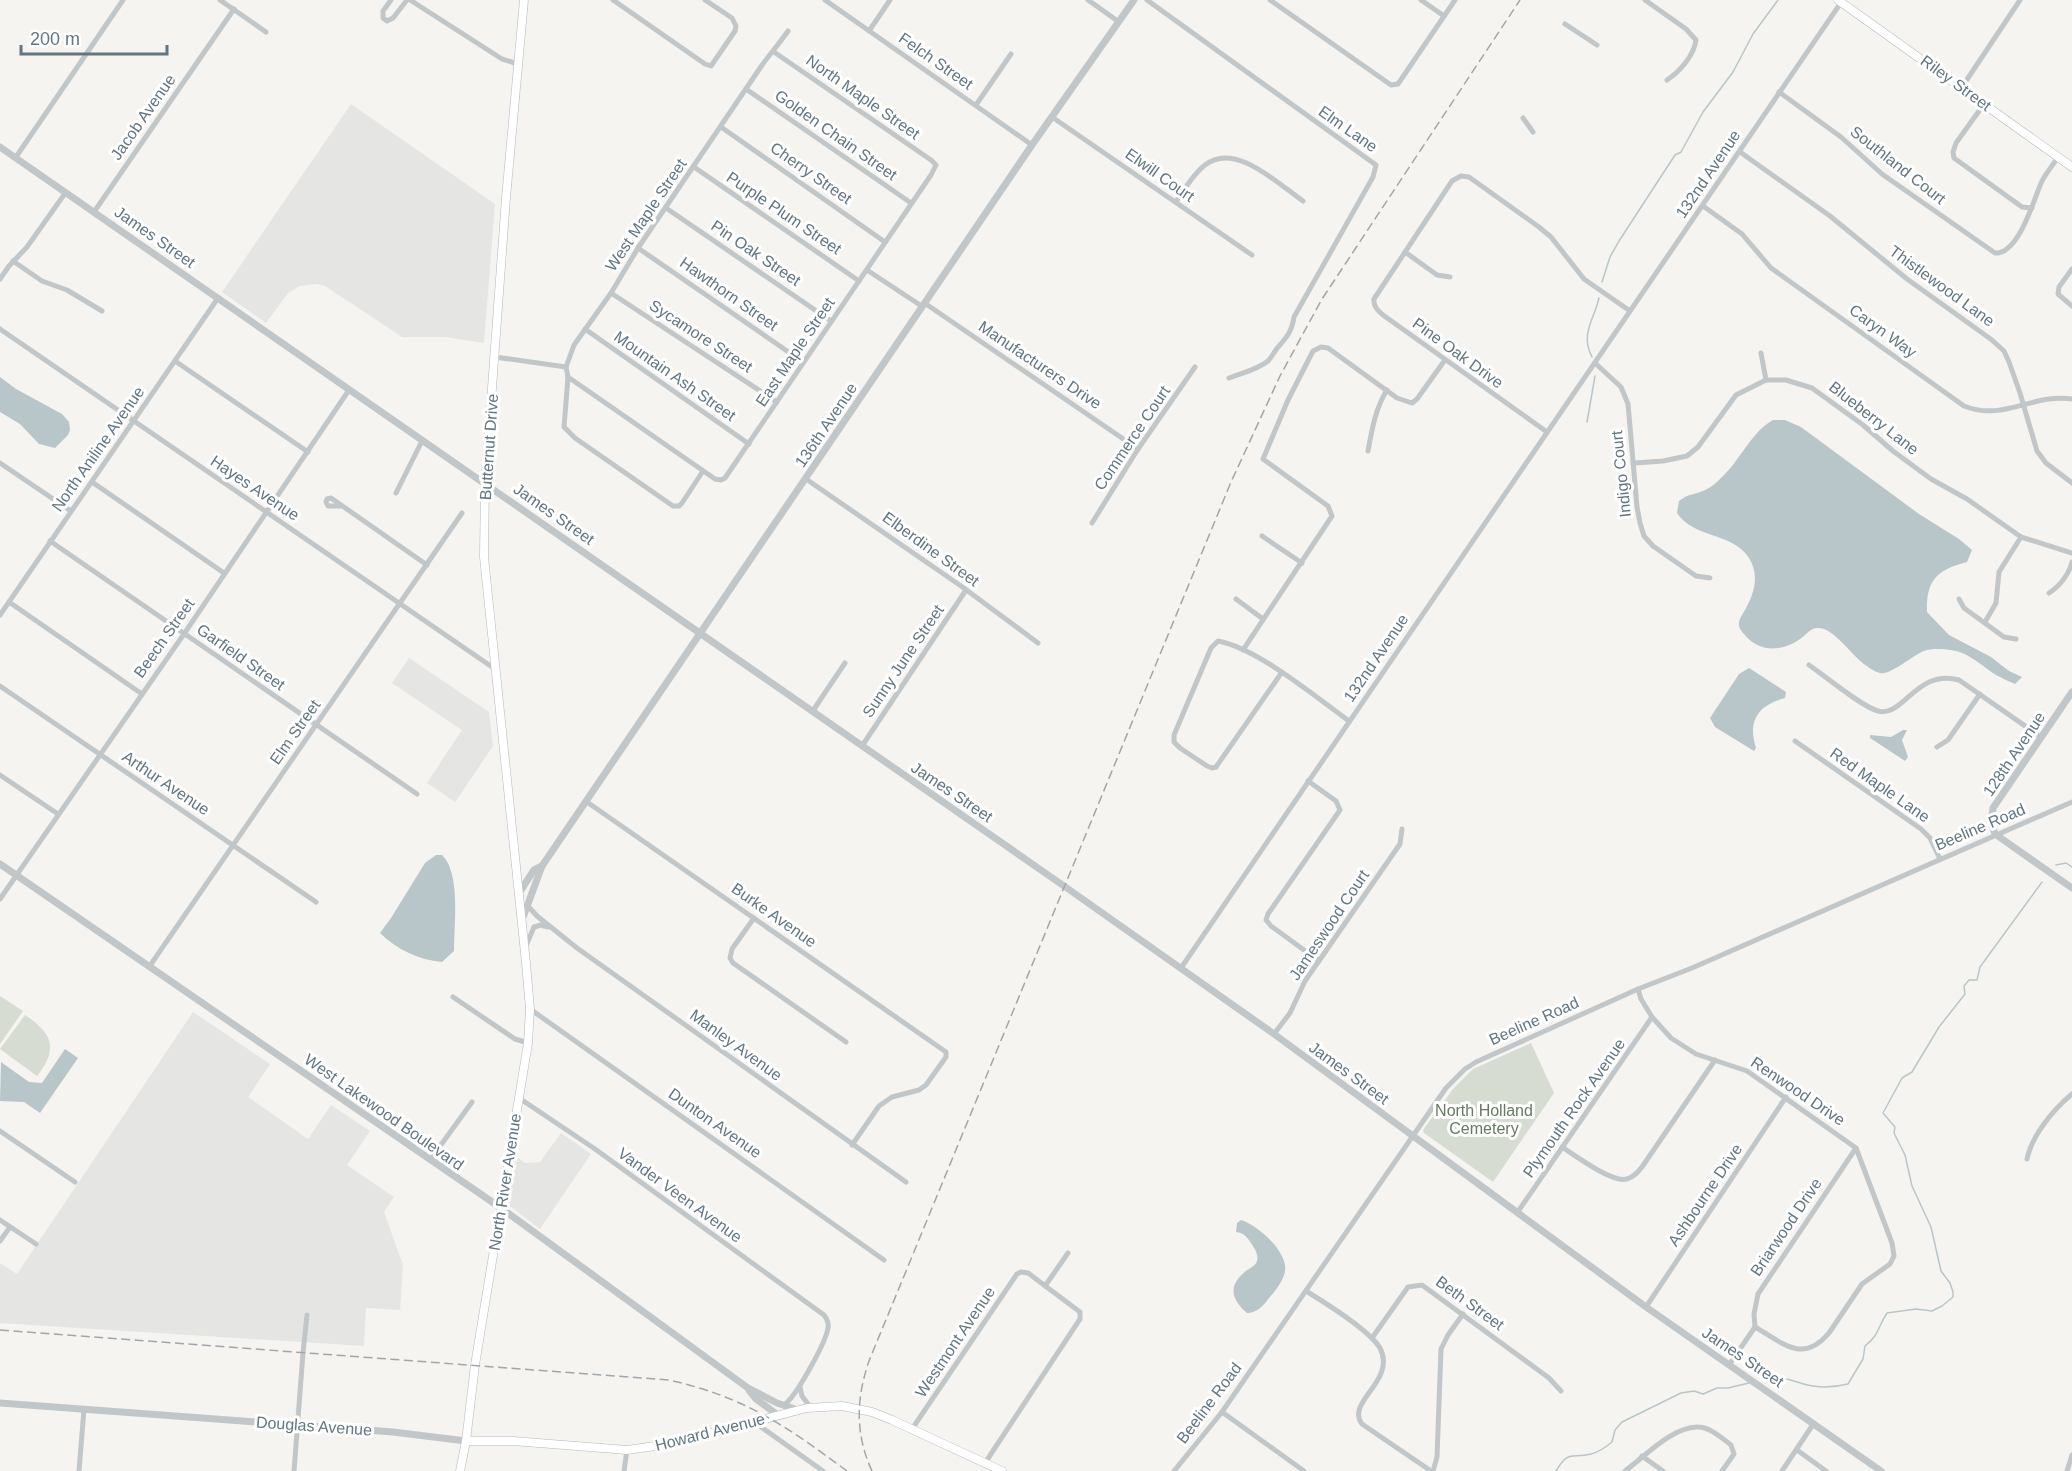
<svg xmlns="http://www.w3.org/2000/svg" width="2072" height="1471" font-family="Arial,sans-serif">
	<style>
		.built { fill: #e5e6e4 }
		.green { fill: #d6dcd1 }
		.water { fill: #b9c6c9 }
		.lines { fill: none; stroke-linecap: round; stroke-linejoin: round }
		.stream { stroke: #b9c6c9; stroke-width: 1.5 }
		.secondary-casing { stroke: #b3b9bd; stroke-width: 9 }
		.minor { stroke: #c1c6c8; stroke-width: 5 }
		.tertiary { stroke: #c1c6c8; stroke-width: 7 }
		.secondary { stroke: #fff; stroke-width: 8 }
		.rail { stroke: #9fa7ac; stroke-width: 1.5; stroke-dasharray: 9 4.5; stroke-linecap: butt }
		.labels { text-anchor: middle; dominant-baseline: central; stroke-width: 6; stroke-linejoin: round; paint-order: stroke }
		.street-label { font-size: 16px; fill: #627682; stroke: #fff }
		.park-label { font-size: 16px; fill: #687961; stroke: #fff }
	</style>
	<rect width="100%" height="100%" fill="#f5f4f0"/>
	<!-- built -->
	<g class="built">
		<polygon points="351,104 495,204 484,343 445,337 402,337 325,286 317,284 300,286 288,293 266,323 222,292"/>
		<polygon points="409,658 489,712 493,746 455,802 427,783 462,730 392,683"/>
		<polygon points="193,1012 270,1064 248,1097 308,1139 331,1105 370,1131 347,1165 394,1197 384,1212 403,1265 400,1310 366,1308 364,1346 0,1323 0,1263 17,1274"/>
		<polygon points="561,1133 591,1154 540,1229 511,1207 507,1201 516,1156 525,1163 540,1162"/>
	</g>
	<!-- green -->
	<g class="green">
		<polygon points="0,996 23,1011 0,1044"/>
		<path d="M25,1015C52,1033 59,1048 37,1076L0,1049Z"/>
		<polygon points="1531,1043 1554,1093 1493,1182 1424,1133 1423,1130 1453,1089 1473,1069"/>
	</g>
	<!-- water -->
	<g class="water">
		<polygon points="0,377 16,389 62,414 69,422 70,430 68,435 55,448 39,444 20,424 0,412"/>
		<path d="M1773,420H1785L1801,427L1919,514L1959,539L1972,550L1967,562C1937,570 1926,580 1927,612L1949,635L1991,657L2009,671L2022,677L2015,684C2010,682 2004,679 1998,676C1982,667 1971,653 1951,650C1944,649 1931,648 1924,651C1913,655 1890,676 1880,673C1857,667 1837,628 1819,628C1811,627 1807,634 1800,639C1782,652 1759,653 1744,634C1741,631 1738,627 1739,622C1740,617 1745,611 1747,606C1755,591 1759,574 1749,558C1733,532 1694,539 1677,513L1679,501C1689,493 1695,495 1705,490C1710,488 1716,483 1720,479C1740,461 1751,432 1773,420Z"/>
		<path d="M1749,668L1786,692L1785,698C1759,705 1747,720 1756,748L1754,751L1715,727L1710,718L1739,674Z"/>
		<polygon points="1903,730 1907,730 1902,740 1908,757 1905,761 1870,738 1870,735 1891,737"/>
		<path d="M436,855H442C461,873 454,926 454,951L442,962C419,960 396,949 380,933L391,918L425,863Z"/>
		<polygon points="65,1049 78,1058 40,1113 24,1102 0,1101 1,1062 29,1082 42,1083"/>
		<path d="M1241,1220C1257,1225 1282,1247 1285,1265C1287,1277 1276,1290 1269,1298C1263,1306 1257,1313 1247,1313C1230,1298 1228,1285 1247,1270C1251,1268 1256,1265 1257,1261C1259,1254 1254,1248 1251,1243C1247,1237 1244,1233 1236,1232L1237,1223Z"/>
	</g>
	<g class="lines">
		<!-- stream -->
		<g class="stream">
			<polyline points="1602,282 1610,257 1619,241 1675,155 1681,152 1703,112 1733,72 1753,34 1778,0"/>
			<path d="M1592,357C1580,334 1594,320 1599,298"/>
			<polyline points="1587,422 1595,376"/>
			<polyline points="2056,865 2066,863 2072,867"/>
			<path d="M1765,1380C1781,1373 1797,1384 1813,1386C1826,1388 1836,1387 1848,1384L1863,1359L1865,1346C1880,1334 1877,1328 1887,1313L1916,1309L1932,1311L1942,1306L1953,1297V1292L1950,1283L1941,1271L1931,1227L1912,1186L1905,1155L1894,1133L1895,1127L1883,1113L1902,1078L1912,1072L1939,1027L1965,994L1964,986L1969,980H1977L1980,967L2042,882"/>
			<path d="M1556,1471C1569,1449 1571,1459 1591,1454C1599,1452 1606,1447 1612,1442L1615,1430L1622,1422L1681,1393L1694,1391L1703,1394L1717,1388H1728L1749,1383"/>
		</g>
		<defs>
			<g id="secondary">
				<polyline points="1838,0 2072,167"/>
				<polyline points="466,1441 513,1441 627,1450 669,1444 807,1408 842,1406 872,1412 892,1420 1002,1471"/>
				<polyline points="460,1471 466,1441 475,1365 528,1043 530,1009 526,963 484,557 485,483 506,198 524,0"/>
			</g>
		</defs>
		<!-- secondary casing -->
		<use href="#secondary" class="secondary-casing"/>
		<!-- minor -->
		<g class="minor">
			<polyline points="220,0 266,32"/>
			<polyline points="391,0 383,11 383,18 387,21 393,18 407,0"/>
			<polyline points="410,0 502,59 518,64"/>
			<polyline points="613,0 705,64 711,66 735,31 736,26 732,18 705,0"/>
			<polyline points="825,0 1032,145"/>
			<polyline points="1088,0 1119,22"/>
			<path d="M1147,0L1376,165L1373,177L1294,317C1292,330 1288,336 1279,346C1275,350 1272,357 1268,361C1257,370 1241,373 1229,378"/>
			<polyline points="1270,0 1391,85 1398,84 1455,0"/>
			<polyline points="1421,0 1444,16"/>
			<path d="M1645,0L1686,29L1696,40C1694,56 1679,72 1667,80"/>
			<polyline points="1565,24 1597,45"/>
			<polyline points="869,31 890,0"/>
			<polyline points="1962,87 2020,0"/>
			<polyline points="746,89 911,203"/>
			<path d="M1779,92L1841,137L1882,174L1995,253C2019,255 2034,198 2042,181C2046,173 2053,165 2058,157"/>
			<polyline points="1984,104 1956,143 1953,152 1954,158 2022,207 2032,208"/>
			<polyline points="976,105 1011,54"/>
			<polyline points="1052,117 1252,255"/>
			<polyline points="1523,118 1533,132"/>
			<polyline points="721,127 885,242"/>
			<polyline points="1740,152 1830,216 1907,279 1992,340 2004,351 2009,362 2020,393 2037,451 2046,463 2072,483"/>
			<polyline points="16,157 123,0"/>
			<polyline points="694,167 859,281"/>
			<path d="M1176,202C1184,190 1193,174 1205,165C1235,141 1278,184 1303,201"/>
			<path d="M1703,206L1742,234L1771,268L1964,406C2003,422 2033,393 2072,399"/>
			<polyline points="666,208 831,321"/>
			<polyline points="94,212 234,9"/>
			<polyline points="638,248 803,362"/>
			<polyline points="1405,252 1437,275 1450,277"/>
			<polyline points="13,261 42,281 67,290 102,311"/>
			<polyline points="2072,269 2059,287 2058,294 2072,306"/>
			<polyline points="867,270 923,307"/>
			<polyline points="0,279 9,266 27,247 66,192"/>
			<polyline points="611,293 777,402"/>
			<polyline points="926,304 1138,449"/>
			<polyline points="0,329 495,669"/>
			<polyline points="585,329 749,444"/>
			<polyline points="1761,353 1766,380"/>
			<polyline points="495,357 566,367"/>
			<polyline points="175,361 308,452"/>
			<polyline points="1595,363 1621,387 1628,404 1637,507 1640,523 1644,536 1653,546 1696,576 1710,578"/>
			<polyline points="568,377 715,479 721,480 725,478 931,175 936,165 931,160 774,52"/>
			<path d="M1547,432L1383,315C1378,311 1373,305 1374,299L1452,181L1461,176L1469,177L1539,227L1551,237L1584,279L1630,311"/>
			<path d="M1368,451C1372,430 1375,409 1387,390"/>
			<polyline points="0,463 71,511"/>
			<polyline points="1635,463 1663,461 1687,456 1698,447 1736,395 1766,380 1786,380 1812,388 1863,425 1893,451 1931,479 1967,499 2021,537 2072,553"/>
			<path d="M703,471L682,503L679,506H673L575,438L564,427L568,377L566,367L574,345L611,293L638,248L760,68C769,55 779,44 788,31"/>
			<polyline points="806,479 961,586 1038,643"/>
			<polyline points="92,482 224,573"/>
			<polyline points="396,493 422,441"/>
			<polyline points="342,506 328,506 326,502 327,499 331,498 427,565"/>
			<polyline points="1092,523 1138,449 1195,367"/>
			<polyline points="1262,536 1302,563"/>
			<polyline points="50,541 417,794"/>
			<path d="M2049,593C2060,586 2069,574 2072,562"/>
			<polyline points="1236,599 1263,619"/>
			<polyline points="1959,599 1964,608 2004,637 2016,639"/>
			<polyline points="9,602 142,694"/>
			<polyline points="0,615 218,298"/>
			<polyline points="1985,622 1996,603 1999,572 2021,537"/>
			<polyline points="1243,650 1332,516 1328,506 1263,459 1288,400 1313,351 1321,347 1328,348 1397,398 1412,403 1417,399 1445,360"/>
			<path d="M1809,665C1825,676 1862,707 1878,711C1903,718 1917,668 1959,680L2041,737"/>
			<path d="M1282,672L1216,767L1212,768L1207,766L1180,748L1174,742V735L1211,648L1218,641C1257,648 1316,697 1349,721"/>
			<polyline points="0,686 316,902"/>
			<polyline points="812,712 845,663"/>
			<polyline points="1795,741 1921,829 1930,838 1940,859"/>
			<polyline points="862,746 966,590"/>
			<polyline points="1937,747 1948,740 1980,694"/>
			<polyline points="0,775 58,814"/>
			<polyline points="1308,781 1336,801 1340,810 1268,914 1266,920 1271,926 1319,961"/>
			<polyline points="587,802 946,1052 946,1057 926,1085 919,1090 892,1097 879,1106 852,1145"/>
			<polyline points="0,899 184,634 349,390"/>
			<polyline points="528,906 537,916 577,948 906,1182"/>
			<polyline points="754,918 732,949 730,958 733,963 846,1042"/>
			<polyline points="526,946 534,927 541,925 548,927"/>
			<polyline points="149,967 462,513"/>
			<polyline points="1181,968 1842,1"/>
			<path d="M1638,989L1641,999L1652,1017L1671,1038L1696,1054L1747,1071L1856,1148L1892,1243L1894,1256L1890,1264L1862,1284L1829,1333C1802,1365 1782,1342 1755,1327"/>
			<polyline points="453,997 515,1039 528,1043"/>
			<polyline points="530,1009 884,1260"/>
			<polyline points="1274,1034 1290,1013 1305,981 1400,844 1402,829"/>
			<path d="M519,1098L595,1149L824,1315C827,1319 829,1323 828,1328C826,1342 796,1397 784,1405"/>
			<polyline points="0,1131 75,1182"/>
			<path d="M1562,1147C1576,1156 1612,1183 1627,1179C1634,1177 1638,1172 1642,1167L1715,1060"/>
			<path d="M2027,1159C2032,1135 2053,1110 2072,1094"/>
			<polyline points="430,1160 472,1102"/>
			<polyline points="1517,1213 1652,1017"/>
			<polyline points="0,1220 36,1244"/>
			<polyline points="0,1241 10,1227"/>
			<polyline points="1045,1286 1068,1253"/>
			<path d="M1306,1291C1324,1302 1370,1331 1380,1348C1397,1381 1345,1402 1362,1424L1431,1471"/>
			<polyline points="1646,1307 1786,1097"/>
			<polyline points="1755,1327 1754,1314 1758,1294 1856,1148"/>
			<polyline points="1372,1338 1408,1287 1422,1285 1549,1378 1561,1391"/>
			<polyline points="1729,1365 1755,1327"/>
			<polyline points="800,1387 802,1396 811,1408"/>
			<polyline points="1222,1412 1304,1471"/>
			<polyline points="754,1422 823,1471"/>
			<polyline points="912,1429 1017,1274 1021,1272 1028,1273 1080,1312 1080,1319 985,1463"/>
			<polyline points="1797,1450 1826,1471"/>
			<polyline points="1642,1456 1663,1471"/>
			<polyline points="79,1471 84,1409"/>
			<polyline points="294,1471 303,1353 307,1315"/>
			<polyline points="624,1471 627,1450"/>
			<polyline points="1174,1471 1222,1412 1446,1088 1465,1069 1476,1062 1638,989 1692,968 2072,802"/>
			<polyline points="1433,1471 1437,1457 1441,1349 1448,1335 1463,1314"/>
			<path d="M1625,1471C1643,1458 1673,1426 1698,1427C1710,1427 1722,1438 1731,1445L1734,1454L1722,1471"/>
			<polyline points="1782,1471 1814,1423"/>
			<polyline points="2067,1471 2072,1455"/>
		</g>
		<!-- tertiary -->
		<g class="tertiary">
			<polyline points="0,147 1064,886 1274,1034 1646,1307 1881,1471"/>
			<polyline points="2072,692 1993,808 1991,822 1995,834 2072,888"/>
			<polyline points="0,864 501,1208 748,1388 777,1403 798,1410"/>
			<polyline points="519,893 534,870 542,866"/>
			<polyline points="522,920 542,866 1032,145 1134,0"/>
			<polyline points="749,1390 756,1399 778,1415"/>
			<polyline points="0,1403 393,1432 466,1441"/>
		</g>
		<!-- secondary -->
		<use href="#secondary" class="secondary"/>
		<!-- rail -->
		<g class="rail">
			<path d="M0,1330L669,1380C745,1397 786,1426 847,1471"/>
			<path d="M872,1471C855,1434 856,1399 869,1361L1231,482L1280,376L1322,299L1520,0"/>
		</g>
	</g>
	<g class="labels">
		<!-- street labels -->
		<g class="street-label">
			<text transform="translate(936 61) rotate(35)">Felch Street</text>
			<text transform="translate(1956 83) rotate(36)">Riley Street</text>
			<text transform="translate(863 97) rotate(35)">North Maple Street</text>
			<text transform="translate(143 117) rotate(-55)">Jacob Avenue</text>
			<text transform="translate(1348 129) rotate(35)">Elm Lane</text>
			<text transform="translate(836 135) rotate(35)">Golden Chain Street</text>
			<text transform="translate(1898 165) rotate(38)">Southland Court</text>
			<text transform="translate(811 173) rotate(35)">Cherry Street</text>
			<text transform="translate(1708 174) rotate(-56)">132nd Avenue</text>
			<text transform="translate(1160 175) rotate(35)">Elwill Court</text>
			<text transform="translate(784 213) rotate(34)">Purple Plum Street</text>
			<text transform="translate(646 215) rotate(-56)">West Maple Street</text>
			<text transform="translate(155 237) rotate(35)">James Street</text>
			<text transform="translate(756 253) rotate(34)">Pin Oak Street</text>
			<text transform="translate(1942 286) rotate(36)">Thistlewood Lane</text>
			<text transform="translate(729 294) rotate(35)">Hawthorn Street</text>
			<text transform="translate(1883 331) rotate(36)">Caryn Way</text>
			<text transform="translate(701 336) rotate(33)">Sycamore Street</text>
			<text transform="translate(795 352) rotate(-56)">East Maple Street</text>
			<text transform="translate(1458 353) rotate(36)">Pine Oak Drive</text>
			<text transform="translate(1040 365) rotate(34)">Manufacturers Drive</text>
			<text transform="translate(675 376) rotate(35)">Mountain Ash Street</text>
			<text transform="translate(1874 418) rotate(38)">Blueberry Lane</text>
			<text transform="translate(826 425) rotate(-56)">136th Avenue</text>
			<text transform="translate(1132 438) rotate(-56)">Commerce Court</text>
			<text transform="translate(489 447) rotate(-86)">Butternut Drive</text>
			<text transform="translate(98 449) rotate(-55)">North Aniline Avenue</text>
			<text transform="translate(1621 474) rotate(-96)">Indigo Court</text>
			<text transform="translate(255 488) rotate(34)">Hayes Avenue</text>
			<text transform="translate(554 514) rotate(35)">James Street</text>
			<text transform="translate(931 549) rotate(36)">Elberdine Street</text>
			<text transform="translate(164 638) rotate(-55)">Beech Street</text>
			<text transform="translate(241 657) rotate(35)">Garfield Street</text>
			<text transform="translate(1376 658) rotate(-56)">132nd Avenue</text>
			<text transform="translate(903 661) rotate(-56)">Sunny June Street</text>
			<text transform="translate(295 732) rotate(-55)">Elm Street</text>
			<text transform="translate(2014 754) rotate(-56)">128th Avenue</text>
			<text transform="translate(166 783) rotate(34)">Arthur Avenue</text>
			<text transform="translate(1880 785) rotate(35)">Red Maple Lane</text>
			<text transform="translate(952 792) rotate(34)">James Street</text>
			<text transform="translate(1980 827) rotate(-23)">Beeline Road</text>
			<text transform="translate(774 915) rotate(35)">Burke Avenue</text>
			<text transform="translate(1329 925) rotate(-56)">Jameswood Court</text>
			<text transform="translate(1534 1021) rotate(-24)">Beeline Road</text>
			<text transform="translate(736 1045) rotate(36)">Manley Avenue</text>
			<text transform="translate(1349 1073) rotate(36)">James Street</text>
			<text transform="translate(1798 1091) rotate(34)">Renwood Drive</text>
			<text transform="translate(1574 1108) rotate(-55)">Plymouth Rock Avenue</text>
			<text transform="translate(384 1112) rotate(35)">West Lakewood Boulevard</text>
			<text transform="translate(715 1123) rotate(35)">Dunton Avenue</text>
			<text transform="translate(505 1182) rotate(-81)">North River Avenue</text>
			<text transform="translate(680 1195) rotate(36)">Vander Veen Avenue</text>
			<text transform="translate(1705 1195) rotate(-56)">Ashbourne Drive</text>
			<text transform="translate(1786 1227) rotate(-56)">Briarwood Drive</text>
			<text transform="translate(1470 1303) rotate(36)">Beth Street</text>
			<text transform="translate(955 1342) rotate(-56)">Westmont Avenue</text>
			<text transform="translate(1743 1357) rotate(34)">James Street</text>
			<text transform="translate(1209 1403) rotate(-53)">Beeline Road</text>
			<text transform="translate(314 1426) rotate(4)">Douglas Avenue</text>
			<text transform="translate(710 1432) rotate(-14)">Howard Avenue</text>
		</g>
		<!-- park labels -->
		<g class="park-label">
			<text x="1484" y="1110">North Holland<tspan x="1484" dy="18">Cemetery</tspan></text>
		</g>
	</g>
	<!-- scale -->
	<path d="M21 45v9h146v-9" fill="none" stroke="#627682" stroke-width="3"/>
	<text x="30" y="45" font-size="18" fill="#627682" stroke="#ffffff" stroke-width="4.5" paint-order="stroke">200 m</text>
</svg>
